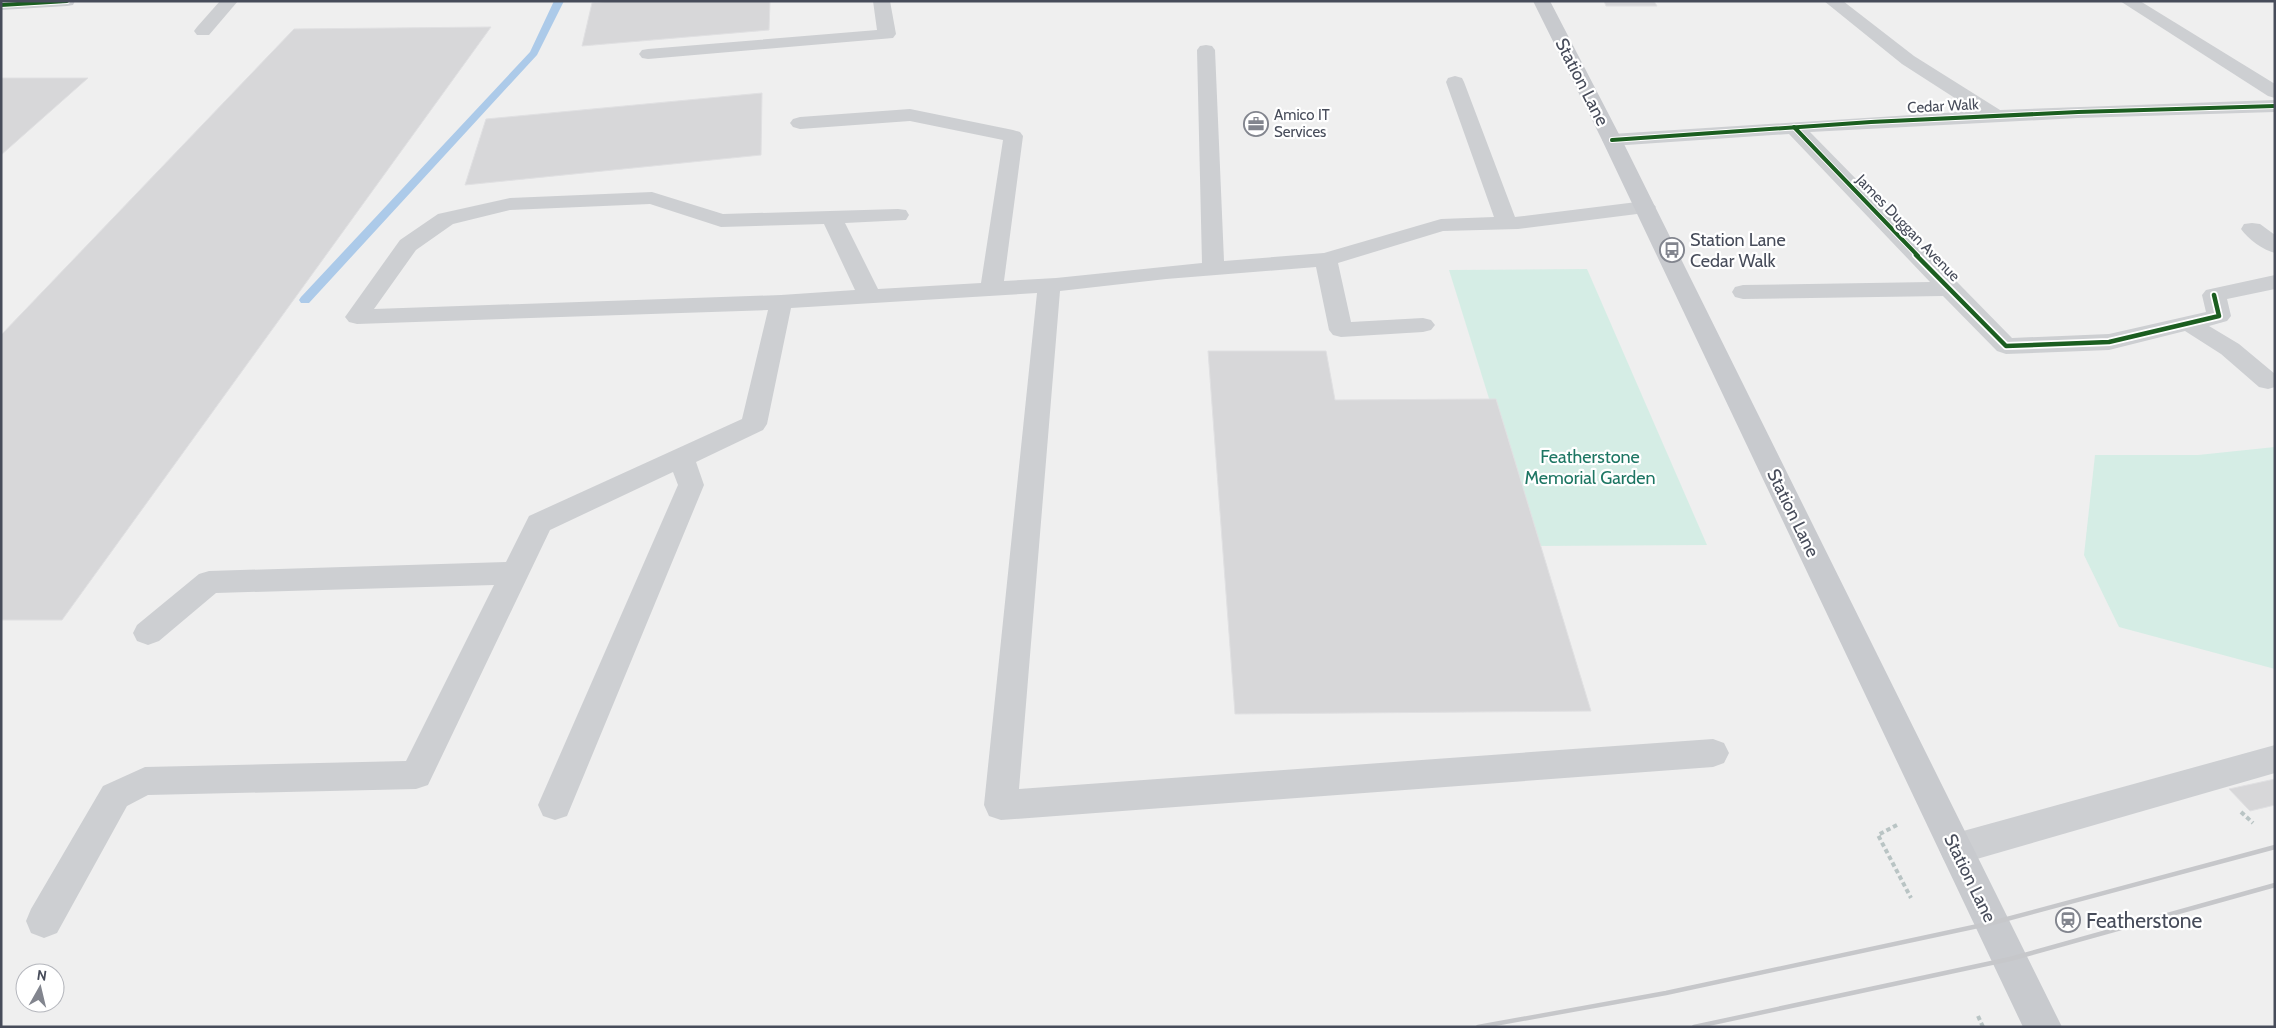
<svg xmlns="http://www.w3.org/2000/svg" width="2276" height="1028" font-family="Cabin,sans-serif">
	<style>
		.green { fill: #d5ede5 }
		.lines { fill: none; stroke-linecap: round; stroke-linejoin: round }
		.stream { fill: #accae9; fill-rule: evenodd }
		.building { fill: #d7d7d9; stroke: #e0e0e2 }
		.path { stroke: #b9c4c4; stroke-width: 4; stroke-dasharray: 4.5 3; stroke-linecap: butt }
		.minor { fill: #cdcfd2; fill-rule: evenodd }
		.major { fill: #c8cace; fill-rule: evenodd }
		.rail { stroke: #c6c7ca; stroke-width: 4.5 }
		.cycleway-far1-casing { stroke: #fff; stroke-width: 6 }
		.cycleway-casing { stroke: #fff; stroke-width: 8 }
		.cycleway-far1 { stroke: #1b5e20; stroke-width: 4 }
		.cycleway { stroke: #1b5e20; stroke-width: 4.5 }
		.labels { text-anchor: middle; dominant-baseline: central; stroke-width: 4.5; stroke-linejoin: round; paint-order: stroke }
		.far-street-label { font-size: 15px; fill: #474c5a; stroke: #fff }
		.far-poi-label { font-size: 15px; fill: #474c5a; stroke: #fff; text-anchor: start }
		.street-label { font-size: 18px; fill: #474c5a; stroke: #fff }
		.poi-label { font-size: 18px; fill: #474c5a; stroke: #fff; text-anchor: start }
		.park-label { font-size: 18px; fill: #1d7663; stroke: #fff }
		.near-poi-label { font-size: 21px; fill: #474c5a; stroke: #fff; text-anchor: start }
	</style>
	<rect width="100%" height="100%" fill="#efefef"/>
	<!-- green -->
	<g class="green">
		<polygon points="1587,269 1707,545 1535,546 1449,270"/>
		<polygon points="2275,447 2275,669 2119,627 2084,555 2095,455 2198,455"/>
	</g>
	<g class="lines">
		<!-- stream -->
		<polygon class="stream" points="554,1 564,1 537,55 309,303 301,303 299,300 301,297 530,52"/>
	</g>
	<!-- building -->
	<g class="building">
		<polygon points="610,1 770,1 769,30 582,46 592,3"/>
		<polygon points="1604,1 1654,1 1657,6 1606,6"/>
		<polygon points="491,27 62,620 1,620 1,335 294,29"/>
		<polygon points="1,78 88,78 1,155"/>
		<polygon points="762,93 761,155 465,185 486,119"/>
		<polygon points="1208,351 1326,351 1335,400 1496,399 1591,711 1235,714"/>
		<polygon points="2275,779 2275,805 2250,811 2229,789"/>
	</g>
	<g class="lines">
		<!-- path -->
		<g class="path">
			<polyline points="2241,812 2253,823"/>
			<polyline points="1897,825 1878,835 1911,898"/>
			<polyline points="1978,1016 1983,1027"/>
		</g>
		<!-- minor -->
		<g class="minor">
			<polygon points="1,1 75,1 73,5 67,6 1,10"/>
			<polygon points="220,1 238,1 209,35 197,35 194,31 197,27"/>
			<polygon points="873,1 890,1 896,34 893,38 648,59 642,58 639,54 642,50 648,49 877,30"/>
			<polygon points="1824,1 1843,1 1914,56 2000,110 2275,100 2275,112 2078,118 1810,132 2012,338 2109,334 2206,312 2202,295 2206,290 2275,275 2275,289 2227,299 2231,316 2227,321 2209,326 2239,344 2275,374 2275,387 2268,389 2259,387 2221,354 2185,331 2109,350 2006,354 1997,351 1943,296 1743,299 1735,297 1732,292 1735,287 1743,285 1930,282 1789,134 1612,146 1605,144 1602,140 1605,136 1612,134 1975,111 1902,64"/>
			<polygon points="2120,1 2140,1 2275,84 2275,98 2268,96"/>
			<path d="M1206,45L1212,46L1215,50L1224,261L1324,253L1441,219L1494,217L1446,82L1448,78L1455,76L1462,78L1464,82L1515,217L1645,201L1652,203L1656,207L1652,211L1645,213L1518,229L1443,231L1338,263L1351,322L1423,318L1431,320L1435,325L1431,330L1423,332L1341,337L1333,335L1329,330L1316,267L1166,279L1060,291L1019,789L1713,739L1724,743L1729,753L1724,763L1713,767L1001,820L989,816L984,805L1037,293L791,308L767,424L763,430L696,462L704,485L567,816L555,820L543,816L538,805L678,485L673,472L550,530L428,785L416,789L148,795L127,806L57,933L44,938L31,933L26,921L31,909L103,786L145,767L406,761L494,585L216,593L159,641L148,645L137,641L133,633L137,625L199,574L209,571L506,562L529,516L742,419L768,310L357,324L349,322L345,317L400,240L438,214L510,198L652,192L723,214L898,209L906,210L909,215L906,220L845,223L878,289L981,283L1003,140L910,121L800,129L793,127L790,123L793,119L800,117L910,109L1013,130L1020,132L1023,136L1004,281L1056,278L1202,263L1197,50L1200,46ZM650,204L721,227L824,224L855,290L781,295L374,309L416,250L453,224L510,210Z"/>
			<path d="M2252,223L2260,224L2275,235V253C2263,250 2248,239 2241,229L2244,224Z"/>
			<polygon points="2275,745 2275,773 1956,865 1944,860 1939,849 1944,838 1956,833"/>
		</g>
		<!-- major -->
		<polygon class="major" points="1533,1 1550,1 1622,140 2062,1027 2023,1027 1602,140"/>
		<!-- rail -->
		<g class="rail">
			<polyline points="1478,1027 1666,993 1992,923 2275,847"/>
			<polyline points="1694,1027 2010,959 2275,885"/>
		</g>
		<defs>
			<g id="cycleway-far1">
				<polyline points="1,5 67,1"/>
				<polyline points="1794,127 1918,256"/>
				<polyline points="1612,140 1871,122 2078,112 2275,106"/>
			</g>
			<polyline id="cycleway" points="1916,255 2006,346 2109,342 2219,316 2214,295"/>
		</defs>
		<!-- cycleway-far1 casing -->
		<use href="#cycleway-far1" class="cycleway-far1-casing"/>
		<!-- cycleway casing -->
		<use href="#cycleway" class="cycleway-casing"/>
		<!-- cycleway-far1 -->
		<use href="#cycleway-far1" class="cycleway-far1"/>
		<!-- cycleway -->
		<use href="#cycleway" class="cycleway"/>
	</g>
	<!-- icons -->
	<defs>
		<symbol id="office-ring" viewBox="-11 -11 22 22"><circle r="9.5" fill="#fff" stroke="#82858e" stroke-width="1.5"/><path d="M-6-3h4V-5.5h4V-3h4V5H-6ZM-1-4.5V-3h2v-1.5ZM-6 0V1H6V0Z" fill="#82858e"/></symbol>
		<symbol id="bus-ring" viewBox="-11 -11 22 22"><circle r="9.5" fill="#fff" stroke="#82858e" stroke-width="1.5"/><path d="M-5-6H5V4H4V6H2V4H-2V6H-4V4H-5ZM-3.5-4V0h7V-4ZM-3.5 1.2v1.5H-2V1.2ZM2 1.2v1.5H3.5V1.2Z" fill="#82858e"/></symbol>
		<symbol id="station-ring" viewBox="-11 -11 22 22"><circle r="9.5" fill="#fff" stroke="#82858e" stroke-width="1.5"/><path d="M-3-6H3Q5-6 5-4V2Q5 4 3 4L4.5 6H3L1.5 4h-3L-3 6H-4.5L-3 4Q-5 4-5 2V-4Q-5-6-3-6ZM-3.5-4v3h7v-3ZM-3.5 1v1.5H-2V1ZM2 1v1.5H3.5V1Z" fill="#82858e"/></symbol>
	</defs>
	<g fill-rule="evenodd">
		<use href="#office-ring" x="1242" y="110" width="28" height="28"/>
		<use href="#bus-ring" x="1658" y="236" width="28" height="28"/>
		<use href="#station-ring" x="2054" y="906" width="28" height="28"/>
	</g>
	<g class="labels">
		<!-- far-street labels -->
		<g class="far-street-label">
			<text transform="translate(1943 106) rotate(-3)">Cedar Walk</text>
			<text transform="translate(1908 228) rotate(46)">James Duggan Avenue</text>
		</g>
		<!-- far-poi labels -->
		<g class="far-poi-label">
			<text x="1274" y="115">Amico IT<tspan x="1274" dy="17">Services</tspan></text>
		</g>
		<!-- street labels -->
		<g class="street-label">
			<text transform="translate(1582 82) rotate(63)">Station Lane</text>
			<text transform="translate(1793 513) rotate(64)">Station Lane</text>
			<text transform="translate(1970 878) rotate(64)">Station Lane</text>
		</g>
		<!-- poi labels -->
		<g class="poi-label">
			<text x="1690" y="240">Station Lane<tspan x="1690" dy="21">Cedar Walk</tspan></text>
		</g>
		<!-- park labels -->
		<g class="park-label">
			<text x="1590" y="457">Featherstone<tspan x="1590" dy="21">Memorial Garden</tspan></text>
		</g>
		<!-- near-poi labels -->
		<g class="near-poi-label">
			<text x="2086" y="920">Featherstone</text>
		</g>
	</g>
	<!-- border -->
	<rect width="2276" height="1028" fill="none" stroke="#474c5a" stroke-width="5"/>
	<!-- north arrow -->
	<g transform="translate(40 988) rotate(8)"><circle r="24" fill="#ffffff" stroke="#b5b7bd"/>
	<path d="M0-4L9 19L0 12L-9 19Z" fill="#82858e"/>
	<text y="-8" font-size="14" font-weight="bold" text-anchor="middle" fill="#474c5a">N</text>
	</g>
</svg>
